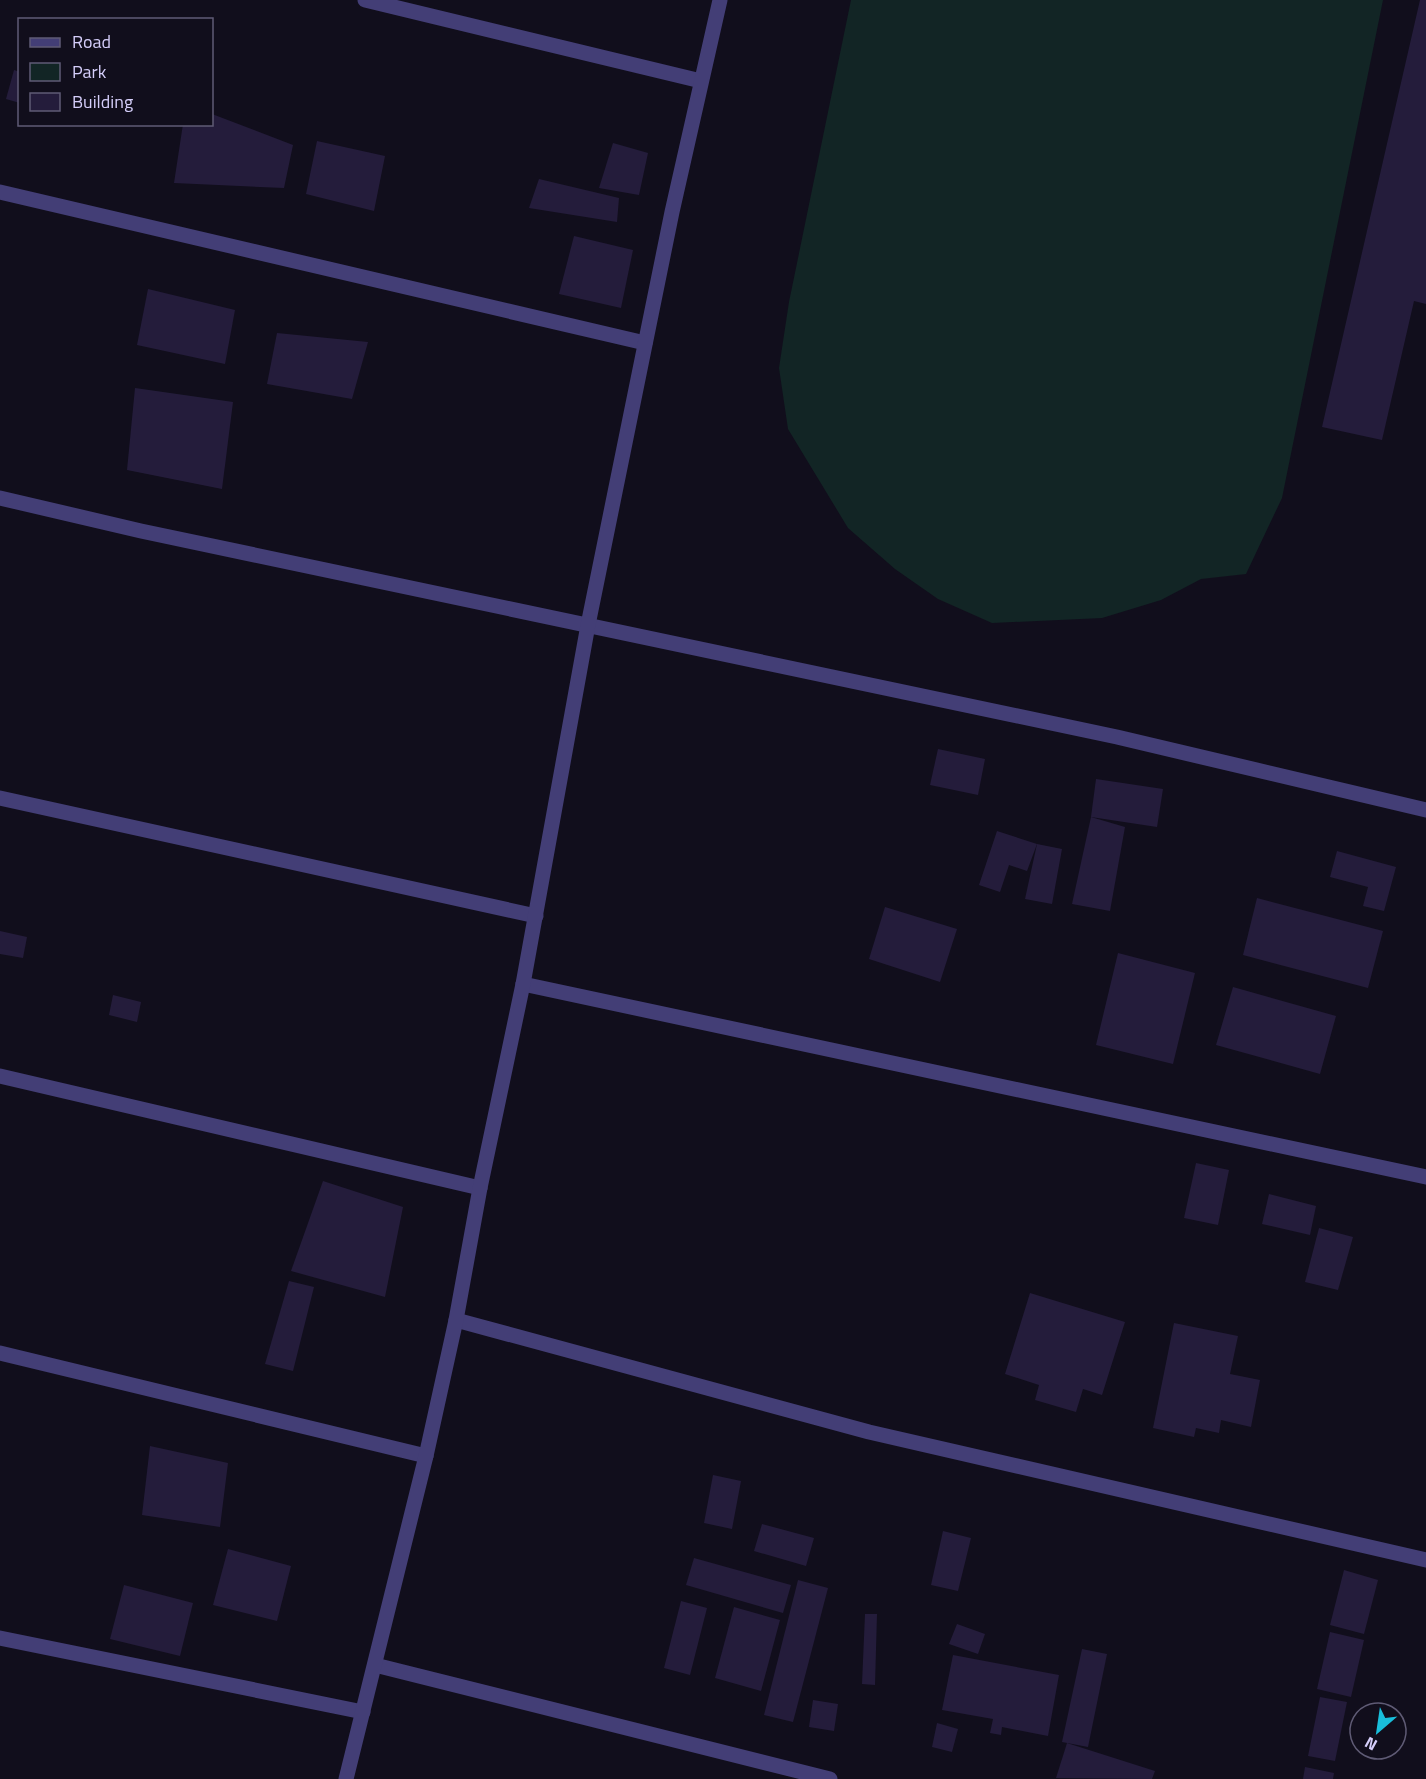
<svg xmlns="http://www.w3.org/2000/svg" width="1426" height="1779" font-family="'Titillium Web',sans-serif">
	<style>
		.green { fill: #122525 }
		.building { fill: #241c3b }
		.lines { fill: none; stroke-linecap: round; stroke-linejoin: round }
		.minor { stroke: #433e76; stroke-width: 15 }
	</style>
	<rect width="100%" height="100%" fill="#110e1c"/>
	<!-- green -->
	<polygon class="green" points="851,0 1383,0 1282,498 1246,574 1201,579 1161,600 1102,618 992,623 938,599 895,569 848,528 788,429 779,368 789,302"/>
	<!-- building -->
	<g class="building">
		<polygon points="1420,0 1426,0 1426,304 1414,301 1382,440 1322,427"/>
		<polygon points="14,70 20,72 20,103 6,99"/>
		<polygon points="212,114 293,145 284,188 174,183 183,124 212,124"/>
		<polygon points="317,141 385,156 374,211 306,194"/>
		<polygon points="613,143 648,153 639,195 599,188"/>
		<polygon points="539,179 619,198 617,222 529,208"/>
		<polygon points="574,236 633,250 621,308 559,294"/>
		<polygon points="148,289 235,310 225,364 137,345"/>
		<polygon points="277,333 368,342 352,399 267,384"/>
		<polygon points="135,388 233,402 222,489 127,470"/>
		<polygon points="938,749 985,759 978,795 930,785"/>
		<polygon points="1096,779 1163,789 1157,827 1091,817"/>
		<polygon points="1091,817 1125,827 1110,911 1072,904"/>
		<polygon points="997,831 1037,844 1027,871 1009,865 1000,892 979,885"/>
		<polygon points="1037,844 1062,849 1052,904 1025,899"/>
		<polygon points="1337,851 1396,867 1384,911 1363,906 1368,887 1330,877"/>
		<polygon points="1257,898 1383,931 1368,988 1243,955"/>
		<polygon points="885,907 957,929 940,982 869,959"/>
		<polygon points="0,931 27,937 23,958 0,954"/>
		<polygon points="1118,953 1195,973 1173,1064 1096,1045"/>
		<polygon points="1233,987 1336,1016 1320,1074 1216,1045"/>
		<polygon points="113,995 141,1002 137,1022 109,1015"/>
		<polygon points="1196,1163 1229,1170 1218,1225 1184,1218"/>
		<polygon points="323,1181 403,1207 385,1297 291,1271"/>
		<polygon points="1269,1194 1316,1206 1310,1235 1262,1224"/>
		<polygon points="1319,1228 1353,1237 1338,1290 1305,1282"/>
		<polygon points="289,1281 314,1287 293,1371 265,1364"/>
		<polygon points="1030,1293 1125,1322 1102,1395 1083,1389 1076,1412 1035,1400 1039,1385 1005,1374"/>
		<polygon points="1174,1323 1238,1336 1230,1374 1260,1380 1251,1427 1221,1420 1219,1433 1196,1428 1194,1437 1153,1428"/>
		<polygon points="150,1446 228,1463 220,1527 142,1515"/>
		<polygon points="713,1475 741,1481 732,1529 704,1523"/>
		<polygon points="762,1524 814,1538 806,1566 754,1551"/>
		<polygon points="943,1531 971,1538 958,1591 931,1585"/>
		<polygon points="228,1549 291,1566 277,1621 213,1605"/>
		<polygon points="694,1558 791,1585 783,1613 686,1585"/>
		<polygon points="1344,1570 1378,1580 1364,1634 1330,1625"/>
		<polygon points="798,1580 828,1588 793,1722 764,1715"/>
		<polygon points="124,1585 193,1603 180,1656 110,1639"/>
		<polygon points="681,1601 707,1608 690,1675 664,1668"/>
		<polygon points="734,1607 780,1620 761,1691 715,1678"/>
		<polygon points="865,1614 877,1614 875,1685 862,1684"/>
		<polygon points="957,1624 985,1634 978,1654 949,1644"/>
		<polygon points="1330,1632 1364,1640 1351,1697 1317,1689"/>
		<polygon points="1082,1649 1107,1654 1088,1747 1062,1742"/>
		<polygon points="953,1655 1059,1675 1048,1736 1002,1727 1001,1735 990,1733 993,1719 942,1710"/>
		<polygon points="1320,1697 1347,1702 1335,1761 1308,1756"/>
		<polygon points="813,1700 838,1704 834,1731 809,1727"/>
		<polygon points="937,1723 958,1729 952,1752 932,1747"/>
		<polygon points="1067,1743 1155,1771 1152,1779 1056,1778"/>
		<polygon points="1305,1767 1334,1773 1333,1779 1303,1779"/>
	</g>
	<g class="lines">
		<!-- minor -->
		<g class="minor">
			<polyline points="365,0 701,81"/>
			<polyline points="0,192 645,343"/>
			<polyline points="0,498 141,531 1117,737 1426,810"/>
			<polyline points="0,798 536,916"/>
			<polyline points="523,984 1426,1177"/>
			<polyline points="0,1076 480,1188"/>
			<polyline points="456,1320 869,1432 1426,1560"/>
			<polyline points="0,1353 426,1456"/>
			<polyline points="0,1638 363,1712"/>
			<polyline points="375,1665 830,1779"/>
			<polyline points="346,1779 426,1456 456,1320 480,1188 523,984 588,625 672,212 720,0"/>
		</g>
	</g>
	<!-- legend -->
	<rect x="18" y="18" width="195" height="108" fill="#110e1c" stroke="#5f5b75" stroke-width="1.5"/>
	<rect x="30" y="38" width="30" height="9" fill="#433e76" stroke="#5f5b75" stroke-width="1.5"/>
	<text x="72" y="48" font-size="18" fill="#d5cefa">Road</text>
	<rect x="30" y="63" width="30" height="18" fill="#122525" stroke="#5f5b75" stroke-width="1.5"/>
	<text x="72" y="78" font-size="18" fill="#d5cefa">Park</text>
	<rect x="30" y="93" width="30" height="18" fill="#241c3b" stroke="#5f5b75" stroke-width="1.5"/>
	<text x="72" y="108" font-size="18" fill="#d5cefa">Building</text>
	<!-- north arrow -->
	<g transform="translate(1378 1731) rotate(209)"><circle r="28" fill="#110e1c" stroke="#5f5b75" stroke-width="1.5"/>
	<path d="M0-4.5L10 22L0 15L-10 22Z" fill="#19bedb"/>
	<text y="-9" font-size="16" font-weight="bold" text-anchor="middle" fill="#d5cefa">N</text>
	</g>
</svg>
